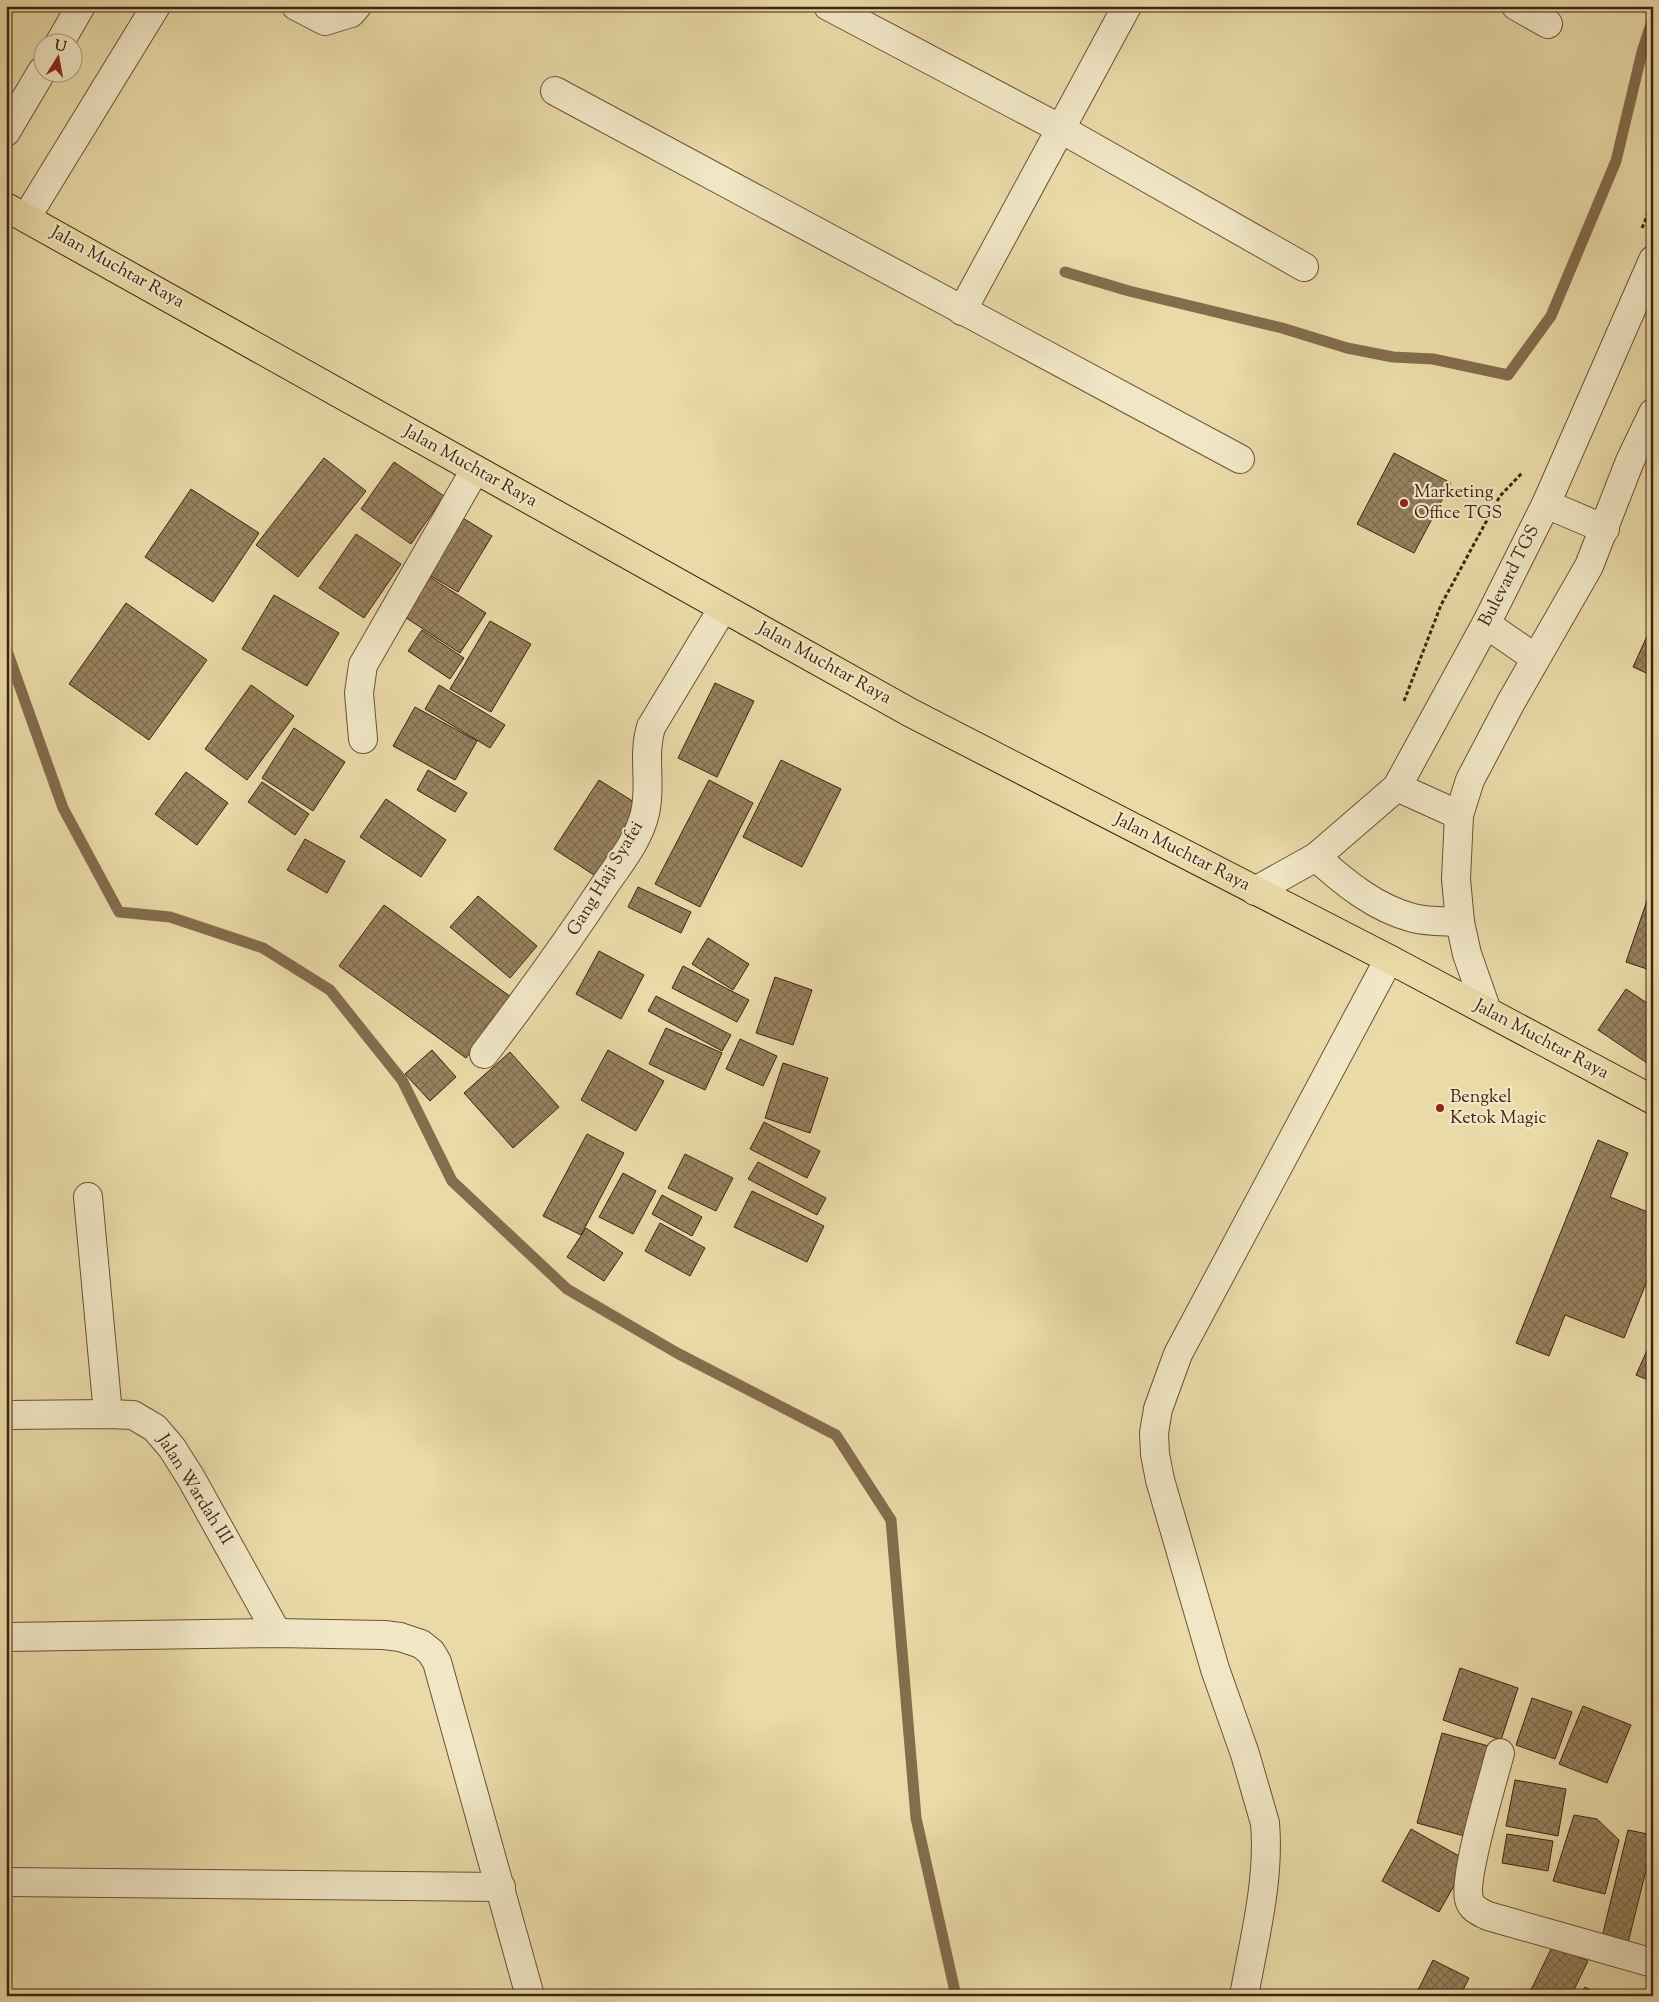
<svg xmlns="http://www.w3.org/2000/svg" width="1659" height="2002" font-family="'Sorts Mill Goudy',serif">
	<style>
		.lines { fill: none; stroke-linecap: round; stroke-linejoin: round }
		.stream { stroke: #846c4d; stroke-width: 11 }
		.building { fill: url(#building-cross-hatch); stroke: #412312 }
		.minor-casing { stroke: #6b5137; stroke-width: 30 }
		.highway-casing { stroke: #412312; stroke-width: 30 }
		.path { stroke: #412312; stroke-width: 3; stroke-dasharray: 4 2.5; stroke-linecap: butt }
		.minor { stroke: #f1e7c6; stroke-width: 28 }
		.highway { stroke: #e9daa7; stroke-width: 28 }
		.poi-dot { fill: #8f2418; stroke: #f1e7c6; stroke-width: 2 }
		.labels { text-anchor: middle; dominant-baseline: central; stroke-width: 4.5; stroke-linejoin: round; paint-order: stroke }
		.street-label { font-size: 18px; fill: #412312; stroke: #f1e7c6 }
		.poi-label { font-size: 18px; fill: #412312; stroke: #f1e7c6; text-anchor: start }
	</style>
	<defs>
		<pattern id="building-cross-hatch" width="8" height="8" patternUnits="userSpaceOnUse" patternTransform="scale(1.25)"><rect width="8" height="8" fill="#98825f"/><path d="M0 0l8 8M0 8l8-8" fill="none" stroke="#7e6a4d"/></pattern>
	</defs>
	<rect width="100%" height="100%" fill="#e9daa7"/>
	<filter id="stains"><feTurbulence type="fractalNoise" baseFrequency=".004" numOctaves="4"/><feColorMatrix values="0 0 0 0 .2 0 0 0 0 .09 0 0 0 0 .02 0 0 0 .5 -.17"/></filter>
	<radialGradient id="worn" r=".72"><stop offset=".6" stop-color="#630" stop-opacity="0"/><stop offset="1" stop-color="#630" stop-opacity=".3"/></radialGradient>
	<g class="lines">
		<!-- stream -->
		<g class="stream">
			<polyline points="1065,272 1129,291 1282,328 1347,348 1393,357 1433,359 1508,375 1551,316 1616,161 1642,52 1653,18"/>
			<polyline points="6,648 63,808 119,912 170,917 263,948 330,990 402,1080 452,1181 567,1289 677,1353 836,1435 891,1520 916,1818 956,1996"/>
		</g>
	</g>
	<!-- building -->
	<g class="building">
		<polygon points="1394,453 1451,483 1414,553 1357,524"/>
		<polygon points="324,458 366,491 298,577 256,545"/>
		<polygon points="394,462 444,496 411,544 361,509"/>
		<polygon points="191,489 259,533 213,602 145,557"/>
		<polygon points="458,515 492,536 458,592 424,572"/>
		<polygon points="356,534 401,564 364,618 319,588"/>
		<polygon points="422,572 486,613 460,653 397,612"/>
		<polygon points="274,595 339,633 307,686 242,649"/>
		<polygon points="126,603 207,660 149,740 69,684"/>
		<polygon points="490,621 531,644 491,712 450,689"/>
		<polygon points="1653,623 1653,676 1633,667"/>
		<polygon points="422,630 464,658 450,679 408,651"/>
		<polygon points="715,683 754,701 717,777 678,758"/>
		<polygon points="251,685 294,716 247,780 205,749"/>
		<polygon points="439,685 505,725 490,748 425,709"/>
		<polygon points="415,707 477,741 455,780 393,746"/>
		<polygon points="294,728 345,762 313,811 262,778"/>
		<polygon points="781,760 841,789 802,867 743,837"/>
		<polygon points="428,770 467,793 455,812 417,790"/>
		<polygon points="186,772 228,803 197,845 155,814"/>
		<polygon points="599,780 642,807 597,877 554,849"/>
		<polygon points="709,780 753,803 700,907 655,884"/>
		<polygon points="262,782 309,814 295,835 248,802"/>
		<polygon points="386,799 446,840 421,877 360,837"/>
		<polygon points="305,839 345,861 327,893 287,870"/>
		<polygon points="1652,886 1653,886 1653,971 1626,962"/>
		<polygon points="638,887 691,912 681,933 628,907"/>
		<polygon points="478,896 537,946 510,978 450,927"/>
		<polygon points="384,905 511,997 466,1058 339,966"/>
		<polygon points="708,938 749,964 733,990 692,964"/>
		<polygon points="599,951 644,975 621,1019 576,994"/>
		<polygon points="683,966 749,1000 737,1022 672,988"/>
		<polygon points="775,977 812,990 793,1045 756,1033"/>
		<polygon points="1626,989 1653,1007 1653,1067 1598,1030"/>
		<polygon points="656,996 731,1035 722,1051 648,1011"/>
		<polygon points="666,1028 722,1053 705,1090 649,1064"/>
		<polygon points="740,1039 777,1056 763,1086 726,1069"/>
		<polygon points="432,1050 456,1077 430,1101 405,1074"/>
		<polygon points="608,1050 664,1081 636,1131 581,1100"/>
		<polygon points="510,1052 559,1107 513,1148 464,1093"/>
		<polygon points="783,1063 828,1078 810,1133 765,1118"/>
		<polygon points="764,1122 820,1151 807,1178 750,1149"/>
		<polygon points="587,1134 624,1153 581,1235 543,1216"/>
		<polygon points="1598,1140 1628,1153 1610,1197 1653,1214 1653,1266 1624,1338 1565,1315 1549,1356 1516,1343"/>
		<polygon points="685,1154 733,1178 716,1211 668,1188"/>
		<polygon points="758,1162 826,1198 817,1215 748,1179"/>
		<polygon points="623,1173 656,1191 633,1234 599,1217"/>
		<polygon points="752,1191 824,1226 807,1262 734,1227"/>
		<polygon points="662,1195 702,1217 692,1236 652,1214"/>
		<polygon points="660,1223 705,1248 690,1276 645,1251"/>
		<polygon points="586,1228 623,1253 604,1281 567,1257"/>
		<polygon points="1653,1337 1653,1382 1636,1375"/>
		<polygon points="1460,1668 1518,1688 1501,1740 1443,1720"/>
		<polygon points="1532,1698 1572,1712 1555,1759 1516,1745"/>
		<polygon points="1583,1706 1631,1725 1607,1783 1559,1764"/>
		<polygon points="1442,1733 1492,1747 1468,1837 1417,1823"/>
		<polygon points="1515,1780 1566,1789 1558,1836 1506,1826"/>
		<polygon points="1574,1815 1597,1819 1619,1840 1605,1894 1553,1881"/>
		<polygon points="1411,1829 1468,1861 1439,1912 1382,1881"/>
		<polygon points="1628,1830 1653,1835 1653,1842 1627,1947 1601,1941"/>
		<polygon points="1507,1834 1553,1841 1548,1871 1502,1863"/>
		<polygon points="1553,1945 1588,1961 1571,1996 1528,1996"/>
		<polygon points="1433,1960 1469,1978 1460,1996 1415,1996"/>
		<polygon points="1585,1987 1601,1996 1580,1996"/>
	</g>
	<g class="lines">
		<defs>
			<g id="minor">
				<polyline points="296,6 325,21 351,13 357,6"/>
				<polyline points="828,6 1061,129 1304,267"/>
				<polyline points="1516,6 1548,24"/>
				<polyline points="60,42 81,6"/>
				<polyline points="555,91 1240,459"/>
				<polyline points="6,132 42,71"/>
				<polyline points="26,218 156,6"/>
				<polyline points="962,311 1127,6"/>
				<polyline points="1546,504 1605,529"/>
				<polyline points="1486,624 1535,658"/>
				<polyline points="363,739 359,693 363,665 475,470"/>
				<polyline points="1397,787 1459,815"/>
				<path d="M1316,857C1345,883 1375,908 1413,918C1428,922 1445,921 1460,922"/>
				<polyline points="1255,891 1316,857 1397,787 1486,624 1546,504 1653,260"/>
				<polyline points="1487,1011 1467,954 1460,922 1456,879 1459,815 1470,780 1510,704 1589,566 1630,461 1653,413"/>
				<path d="M484,1054C526,999 566,944 604,886C619,864 639,840 645,813C652,784 642,757 651,727L723,608"/>
				<polyline points="88,1197 108,1414"/>
				<polyline points="6,1415 108,1414 133,1415 155,1428 172,1448 191,1478 277,1633"/>
				<polyline points="6,1637 277,1633 384,1635 400,1637 421,1644 431,1652 437,1662 530,1996"/>
				<path d="M1500,1753C1493,1780 1463,1877 1469,1899C1471,1909 1480,1912 1488,1916L1653,1963"/>
				<polyline points="6,1882 501,1887"/>
				<path d="M1244,1996C1254,1940 1270,1880 1265,1823L1245,1754L1215,1669L1160,1480L1155,1454L1154,1433L1158,1409L1178,1354L1389,959"/>
			</g>
			<polyline id="highway" points="6,207 911,713 1389,959 1653,1100"/>
		</defs>
		<!-- minor casing -->
		<use href="#minor" class="minor-casing"/>
		<!-- highway casing -->
		<use href="#highway" class="highway-casing"/>
		<!-- path -->
		<g class="path">
			<polyline points="1642,228 1653,202"/>
			<polyline points="1404,701 1441,605 1500,496 1522,473"/>
		</g>
		<!-- minor -->
		<use href="#minor" class="minor"/>
		<!-- highway -->
		<use href="#highway" class="highway"/>
	</g>
	<!-- markers -->
	<g class="poi-dot">
		<circle cx="1404" cy="503" r="5"/>
		<circle cx="1440" cy="1108" r="5"/>
	</g>
	<g class="labels">
		<!-- street labels -->
		<g class="street-label">
			<text transform="translate(117 268) rotate(29)">Jalan Muchtar Raya</text>
			<text transform="translate(470 467) rotate(29)">Jalan Muchtar Raya</text>
			<text transform="translate(1510 576) rotate(-63)">Bulevard TGS</text>
			<text transform="translate(824 664) rotate(29)">Jalan Muchtar Raya</text>
			<text transform="translate(1182 853) rotate(27)">Jalan Muchtar Raya</text>
			<text transform="translate(606 879) rotate(-59)">Gang Haji Syafei</text>
			<text transform="translate(1541 1040) rotate(28)">Jalan Muchtar Raya</text>
			<text transform="translate(194 1490) rotate(58)">Jalan Wardah III</text>
		</g>
		<!-- poi labels -->
		<g class="poi-label">
			<text x="1414" y="493">Marketing<tspan x="1414" dy="21">Office TGS</tspan></text>
			<text x="1450" y="1098">Bengkel<tspan x="1450" dy="21">Ketok Magic</tspan></text>
		</g>
	</g>
	<!-- margin -->
	<rect width="1659" height="2002" fill="none" stroke="#e9daa7" stroke-width="25"/>
	<rect x="8" y="8" width="1644" height="1987" fill="none" stroke="#412312" stroke-width="2.5"/>
	<rect x="12" y="12" width="1634" height="1977" fill="none" stroke="#412312"/>
	<!-- north arrow -->
	<g transform="translate(58 58) rotate(11)"><circle r="24" fill="#f1e7c6" stroke="#ab997e"/>
	<path d="M0-4L9 19L0 12L-9 19Z" fill="#8f2418"/>
	<text y="-8" font-size="14" font-weight="bold" text-anchor="middle" fill="#412312">U</text>
	</g>
	<rect width="100%" height="100%" filter="url(#stains)"/>
	<rect width="100%" height="100%" fill="url(#worn)"/>
</svg>
